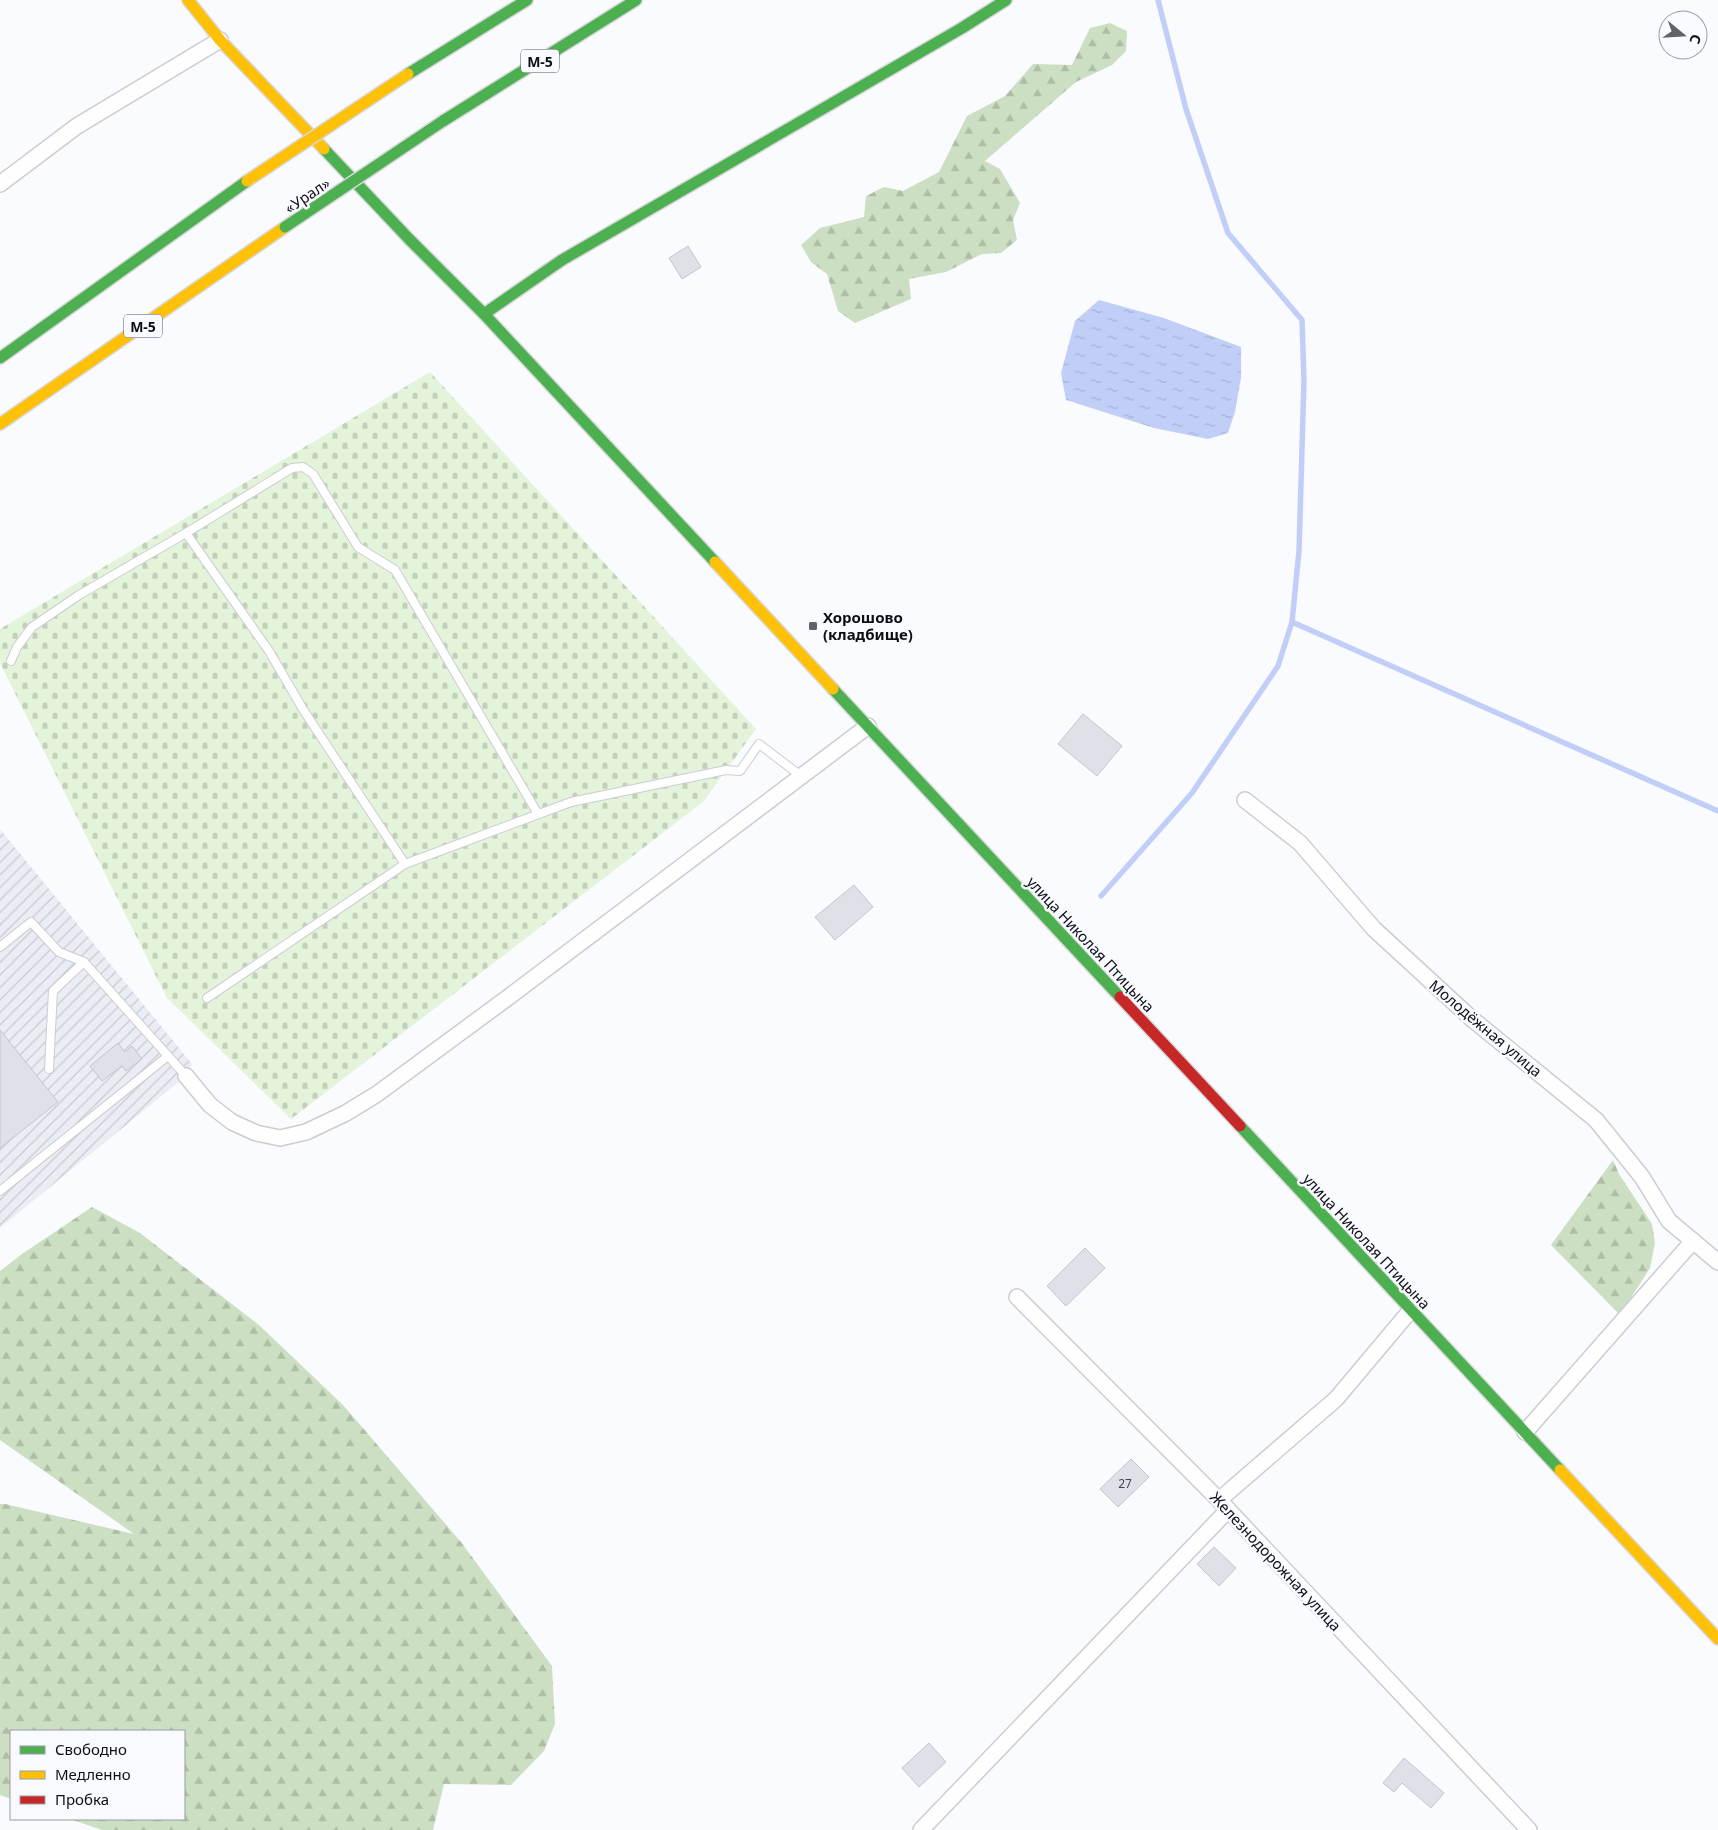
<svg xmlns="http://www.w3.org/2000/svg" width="1718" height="1830" font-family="'Noto Sans',sans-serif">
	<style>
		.industrial { fill: url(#industrial-furrows) }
		.forest { fill: url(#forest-firs) }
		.cemetery { fill: url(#cemetery-stones) }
		.water { fill: url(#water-ripples) }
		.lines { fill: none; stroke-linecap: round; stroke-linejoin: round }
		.stream { stroke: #c1cff8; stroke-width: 5.5 }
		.building { fill: #dfe1e9; stroke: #c4c5ca }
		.lane-casing { stroke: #cbcdd3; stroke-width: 10 }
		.street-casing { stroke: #cbcdd3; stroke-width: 18 }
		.fast-casing { stroke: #d7d7da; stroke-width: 14 }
		.slow-casing { stroke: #d7d7da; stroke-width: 14 }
		.jam-casing { stroke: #d7d7da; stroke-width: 14 }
		.lane { stroke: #fefeff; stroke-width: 8 }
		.street { stroke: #fefeff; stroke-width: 15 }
		.fast { stroke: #4caf50; stroke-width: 11 }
		.slow { stroke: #ffc107; stroke-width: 11 }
		.jam { stroke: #c62828; stroke-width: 11 }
		.fast-bridge-casing { stroke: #d7d7da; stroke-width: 14; stroke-linecap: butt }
		.slow-bridge-casing { stroke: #d7d7da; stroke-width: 14; stroke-linecap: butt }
		.fast-bridge { stroke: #4caf50; stroke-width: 11 }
		.slow-bridge { stroke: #ffc107; stroke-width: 11 }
		.poi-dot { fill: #606267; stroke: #f9faff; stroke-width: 2 }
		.labels { text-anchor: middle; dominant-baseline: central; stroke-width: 5; stroke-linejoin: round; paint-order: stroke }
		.number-label { font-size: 12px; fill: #44464d }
		.shield { fill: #f9faff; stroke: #54565c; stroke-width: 1 }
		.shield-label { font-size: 14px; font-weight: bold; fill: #0d0f16 }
		.street-label { font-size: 15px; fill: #0d0f16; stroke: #f9faff }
		.poi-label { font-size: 15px; font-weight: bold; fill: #0d0f16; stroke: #f9faff; text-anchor: start }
	</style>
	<defs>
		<pattern id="industrial-furrows" width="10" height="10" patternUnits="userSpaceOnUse" patternTransform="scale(1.25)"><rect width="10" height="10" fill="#eaedf4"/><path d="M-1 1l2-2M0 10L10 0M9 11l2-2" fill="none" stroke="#c8cad0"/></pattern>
		<pattern id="forest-firs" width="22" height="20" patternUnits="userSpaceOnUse" patternTransform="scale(1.25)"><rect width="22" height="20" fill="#ccdfc2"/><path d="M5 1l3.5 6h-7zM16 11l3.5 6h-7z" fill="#aebea6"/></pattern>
		<pattern id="cemetery-stones" width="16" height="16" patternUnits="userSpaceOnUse" patternTransform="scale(1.25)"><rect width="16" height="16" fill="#e3f4da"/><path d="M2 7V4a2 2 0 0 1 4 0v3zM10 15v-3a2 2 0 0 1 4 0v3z" fill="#c2d0ba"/></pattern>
		<pattern id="water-ripples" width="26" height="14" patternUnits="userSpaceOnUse" patternTransform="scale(1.25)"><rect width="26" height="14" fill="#c1cff8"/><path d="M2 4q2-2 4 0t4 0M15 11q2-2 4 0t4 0" fill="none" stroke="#a5b1d4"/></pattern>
	</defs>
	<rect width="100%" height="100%" fill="#fafbfe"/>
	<!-- industrial -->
	<polygon class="industrial" points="0,829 192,1064 186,1076 0,1228"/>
	<!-- forest -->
	<g class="forest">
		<polygon points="1110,23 1127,31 1126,51 1112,65 1076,82 985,161 1000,169 1020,203 1013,220 1017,240 1001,253 982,254 946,272 909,279 911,299 855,323 838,311 827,274 811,262 801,245 820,228 864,217 866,196 884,187 903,191 939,172 967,116 1005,96 1033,64 1072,65 1090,28"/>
		<polygon points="1613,1160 1619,1174 1652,1224 1655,1243 1650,1268 1620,1315 1551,1245"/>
		<polygon points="92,1207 140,1233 259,1325 343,1405 461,1542 552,1666 555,1724 544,1751 511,1785 444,1784 433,1830 102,1830 70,1819 184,1819 184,1731 11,1731 11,1799 0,1795 0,1504 5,1504 134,1534 0,1440 0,1271 22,1254"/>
	</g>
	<!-- cemetery -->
	<polygon class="cemetery" points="430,372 756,729 703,802 291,1119 167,998 0,663 0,629"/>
	<!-- water -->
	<polygon class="water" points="1099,300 1164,318 1241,347 1241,378 1235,412 1228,433 1208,439 1154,428 1066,400 1061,373 1075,321"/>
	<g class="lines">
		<!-- stream -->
		<g class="stream">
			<polyline points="1292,622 1718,811"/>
			<polyline points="1101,896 1192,793 1278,666 1292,622 1299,551 1304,380 1302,320 1228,233 1186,109 1158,0"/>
		</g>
	</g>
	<!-- building -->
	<g class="building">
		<polygon points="688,246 701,267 682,279 669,258"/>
		<polygon points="1083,714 1122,746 1097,776 1058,744"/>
		<polygon points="854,885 873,907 835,940 815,917"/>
		<polygon points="0,1030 58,1102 0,1148"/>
		<polygon points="118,1043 125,1052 132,1046 142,1059 126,1071 122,1066 102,1081 90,1066"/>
		<polygon points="1085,1248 1105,1268 1066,1306 1047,1286"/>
		<polygon points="1131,1459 1149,1477 1118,1507 1100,1489"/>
		<polygon points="1214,1547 1236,1568 1219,1586 1197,1564"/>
		<polygon points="929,1743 946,1762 919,1787 902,1768"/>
		<polygon points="1404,1758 1444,1793 1431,1808 1402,1783 1394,1792 1383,1783"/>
	</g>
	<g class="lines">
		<defs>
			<g id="lane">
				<polyline points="11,661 17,647 32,627 79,595 186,533"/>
				<polyline points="405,864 304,711 269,651 186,533 292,468 303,467 313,474 358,547 395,570 538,814"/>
				<polyline points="0,947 31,922 59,952 84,962"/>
				<polyline points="207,998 405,864 571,802 726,770 740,771 759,744 801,776"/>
				<polyline points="49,1069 53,991 84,962 186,1076"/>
				<polyline points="0,1191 168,1056"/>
			</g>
			<g id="street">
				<polyline points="0,184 77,126 220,40"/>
				<polyline points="1245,800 1300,843 1374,929 1472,1019 1596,1120 1642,1177 1669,1221 1718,1262"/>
				<polyline points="186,1076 210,1105 232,1122 256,1133 280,1138 306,1132 346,1113 377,1094 510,996 868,726"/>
				<polyline points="1017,1297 1219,1500 1529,1830"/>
				<polyline points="1525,1432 1693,1241"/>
				<polyline points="1219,1500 1336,1399 1410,1311"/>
				<polyline points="921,1830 1228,1510"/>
			</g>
			<g id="fast">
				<polyline points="408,74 527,0"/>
				<polyline points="443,121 636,0"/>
				<polyline points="324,149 409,239 484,314 715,562"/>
				<polyline points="484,314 562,260 962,28 1006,0"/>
				<polyline points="0,358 247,181"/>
				<polyline points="833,689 1120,997"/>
				<polyline points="1240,1126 1560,1470"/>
			</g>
			<g id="slow">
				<polyline points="188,0 220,40 324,149"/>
				<polyline points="0,424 285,227"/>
				<polyline points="715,562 833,689"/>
				<polyline points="1560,1470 1718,1639"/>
			</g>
			<polyline id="jam" points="1120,997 1240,1126"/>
		</defs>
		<!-- lane casing -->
		<use href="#lane" class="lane-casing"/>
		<!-- street casing -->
		<use href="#street" class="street-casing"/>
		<!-- fast casing -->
		<use href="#fast" class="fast-casing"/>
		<!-- slow casing -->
		<use href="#slow" class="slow-casing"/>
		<!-- jam casing -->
		<use href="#jam" class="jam-casing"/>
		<!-- lane -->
		<use href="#lane" class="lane"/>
		<!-- street -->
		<use href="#street" class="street"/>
		<!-- fast -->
		<use href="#fast" class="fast"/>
		<!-- slow -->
		<use href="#slow" class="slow"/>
		<!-- jam -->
		<use href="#jam" class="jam"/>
		<defs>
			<polyline id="fast-bridge" points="285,227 443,121"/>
			<polyline id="slow-bridge" points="247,181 408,74"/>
		</defs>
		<!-- fast-bridge casing -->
		<use href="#fast-bridge" class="fast-bridge-casing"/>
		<!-- slow-bridge casing -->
		<use href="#slow-bridge" class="slow-bridge-casing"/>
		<!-- fast-bridge -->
		<use href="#fast-bridge" class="fast-bridge"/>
		<!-- slow-bridge -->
		<use href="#slow-bridge" class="slow-bridge"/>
	</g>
	<!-- markers -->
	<rect class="poi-dot" x="808" y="621" width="10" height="10" rx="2.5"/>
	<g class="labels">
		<!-- number labels -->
		<g class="number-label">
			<text x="1125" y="1483">27</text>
		</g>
		<!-- shield labels -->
		<g class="shield">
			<rect x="521" y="49.5" width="38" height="23" rx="4"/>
			<rect x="124" y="314.5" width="38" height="23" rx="4"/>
		</g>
		<g class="shield-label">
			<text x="540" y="61">М-5</text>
			<text x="143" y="326">М-5</text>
		</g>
		<!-- street labels -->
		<g class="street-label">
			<text transform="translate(307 195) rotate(-34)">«Урал»</text>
			<text transform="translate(1091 944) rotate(47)">улица Николая Птицына</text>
			<text transform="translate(1486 1028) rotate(40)">Молодёжная улица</text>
			<text transform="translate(1367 1241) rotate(47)">улица Николая Птицына</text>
			<text transform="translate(1276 1561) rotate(47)">Железнодорожная улица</text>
		</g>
		<!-- poi labels -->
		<g class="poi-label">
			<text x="823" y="617">Хорошово<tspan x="823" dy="17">(кладбище)</tspan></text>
		</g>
	</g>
	<!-- legend -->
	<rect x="10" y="1730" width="175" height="90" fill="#f9faff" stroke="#9b9ca2"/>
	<rect x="20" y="1746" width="25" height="8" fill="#4caf50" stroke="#9b9ca2"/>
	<text x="55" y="1755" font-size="15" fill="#0d0f16">Свободно</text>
	<rect x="20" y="1771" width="25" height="8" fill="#ffc107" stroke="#9b9ca2"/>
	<text x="55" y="1780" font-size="15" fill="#0d0f16">Медленно</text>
	<rect x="20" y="1796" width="25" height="8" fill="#c62828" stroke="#9b9ca2"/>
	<text x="55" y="1805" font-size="15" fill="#0d0f16">Пробка</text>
	<!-- north arrow -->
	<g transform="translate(1683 35) rotate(108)"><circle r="24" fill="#f9faff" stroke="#9b9ca2"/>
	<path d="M0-4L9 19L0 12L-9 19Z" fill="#606267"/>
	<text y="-8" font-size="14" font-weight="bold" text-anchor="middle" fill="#0d0f16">С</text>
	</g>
</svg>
